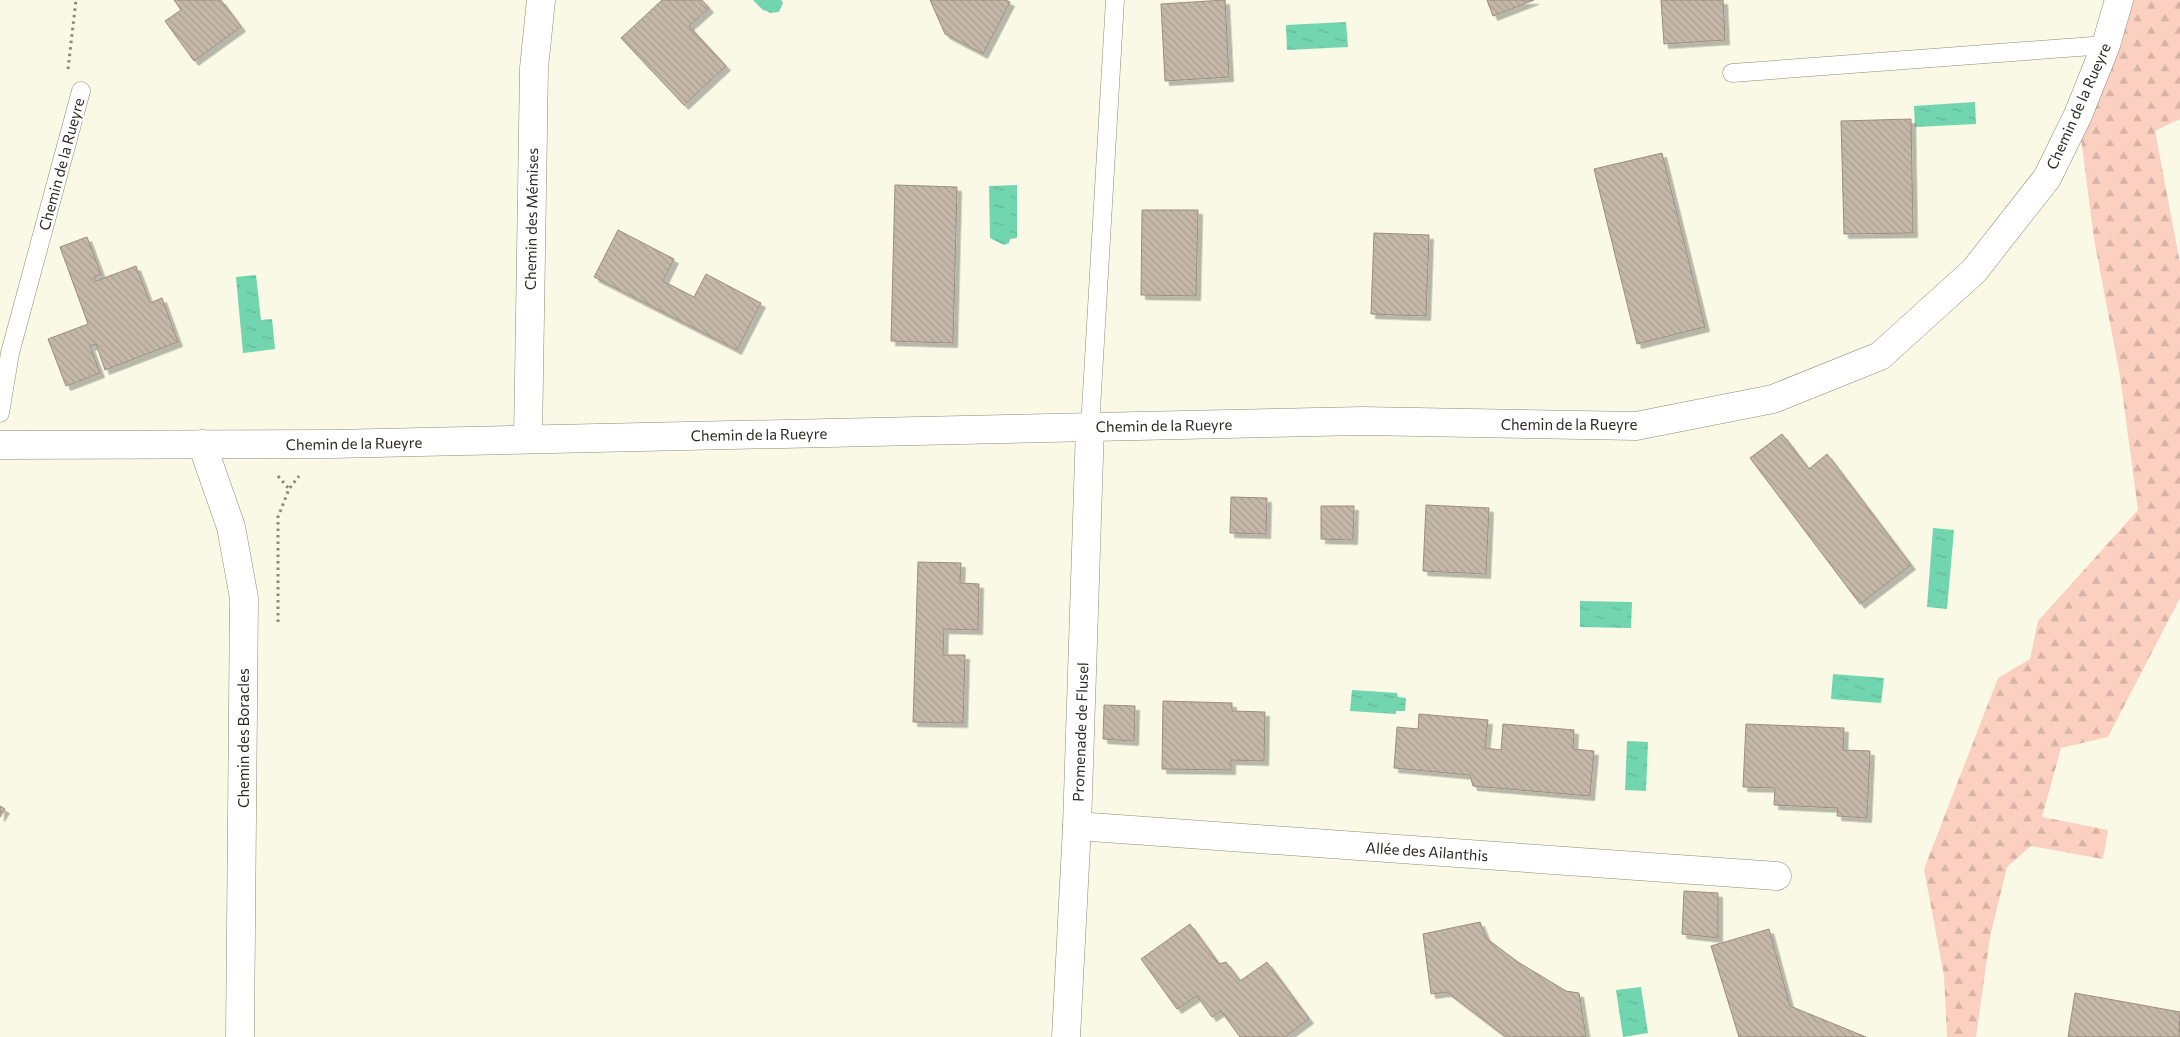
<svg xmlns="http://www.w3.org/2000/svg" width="2180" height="1037" font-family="Commissioner,sans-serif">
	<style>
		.forest { fill: url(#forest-firs) }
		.water { fill: url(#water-ripples) }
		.building { fill: url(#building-back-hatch); stroke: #9b8e80; filter: url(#shadow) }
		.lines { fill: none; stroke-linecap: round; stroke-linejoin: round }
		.service-casing { stroke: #8c8b79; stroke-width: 19 }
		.minor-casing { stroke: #8c8b79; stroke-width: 29 }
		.path { stroke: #8a897c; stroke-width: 3; stroke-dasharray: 2.5 4; stroke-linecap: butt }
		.service { stroke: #fff; stroke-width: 18 }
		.minor { stroke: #fff; stroke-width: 28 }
		.labels { text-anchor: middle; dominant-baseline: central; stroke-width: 4; stroke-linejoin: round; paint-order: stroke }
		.street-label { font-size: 15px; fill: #2b2a23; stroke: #fff }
	</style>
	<defs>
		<pattern id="forest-firs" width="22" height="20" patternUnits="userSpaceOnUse" patternTransform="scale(1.25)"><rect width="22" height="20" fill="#fcd0c0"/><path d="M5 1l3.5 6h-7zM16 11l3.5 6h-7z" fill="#d8b3a5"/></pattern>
		<pattern id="water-ripples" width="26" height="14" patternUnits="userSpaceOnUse" patternTransform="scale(1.25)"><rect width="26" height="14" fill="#71d5af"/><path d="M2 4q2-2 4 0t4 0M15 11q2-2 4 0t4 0" fill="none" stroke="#62b796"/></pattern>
		<pattern id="building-back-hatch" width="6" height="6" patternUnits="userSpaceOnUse" patternTransform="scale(1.25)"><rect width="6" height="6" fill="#c5b8a9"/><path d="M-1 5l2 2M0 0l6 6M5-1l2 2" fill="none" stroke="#a99e91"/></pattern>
		<filter id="shadow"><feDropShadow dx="4.5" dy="4.5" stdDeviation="0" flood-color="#0004"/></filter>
	</defs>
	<rect width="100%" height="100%" fill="#faf9e5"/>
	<!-- forest -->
	<polygon class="forest" points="2119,0 2180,0 2180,119 2155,131 2180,263 2180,598 2108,737 2061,748 2042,817 2108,830 2103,859 2031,846 2007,867 1990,937 1976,1037 1947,1037 1944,976 1924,869 1998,678 2030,659 2038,621 2138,510 2120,376 2094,239 2078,115"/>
	<!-- water -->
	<g class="water">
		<polygon points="753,0 781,0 783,3 779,12 770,13 765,10 764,11"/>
		<polygon points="1346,22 1348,47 1287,50 1286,25"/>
		<polygon points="1975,102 1976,124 1915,127 1914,106"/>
		<polygon points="1017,185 1017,238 1010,239 1009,243 1004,245 990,238 989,186"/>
		<polygon points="256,275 261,320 272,319 275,349 243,353 236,277"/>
		<polygon points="1933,528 1954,530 1947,609 1927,607"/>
		<polygon points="1580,601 1632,602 1631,628 1580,627"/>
		<polygon points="1833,674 1884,678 1881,703 1831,699"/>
		<polygon points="1352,690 1397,693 1398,697 1406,698 1405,711 1396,711 1396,714 1350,711"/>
		<polygon points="1627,741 1648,742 1646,791 1625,790"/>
		<polygon points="1641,987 1648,1033 1623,1037 1616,990"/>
	</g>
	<!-- building -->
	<g class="building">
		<polygon points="174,0 221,0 241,27 194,61 165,21 181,10"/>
		<polygon points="662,0 702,0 709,8 689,26 726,66 684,105 621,38"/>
		<polygon points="930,0 1006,0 1010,2 983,54 945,34"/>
		<polygon points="1225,0 1229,77 1165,81 1161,4"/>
		<polygon points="1487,0 1534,0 1493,16"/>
		<polygon points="1661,0 1723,0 1725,40 1664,44"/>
		<polygon points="1911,119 1913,233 1844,234 1841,121"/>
		<polygon points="1662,153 1705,327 1637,344 1594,169"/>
		<polygon points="895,185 957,187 953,343 891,341"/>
		<polygon points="1142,210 1198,210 1196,296 1141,295"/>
		<polygon points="618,230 674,259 663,281 694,297 706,274 761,303 737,350 594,277"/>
		<polygon points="1374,233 1429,235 1426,316 1371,314"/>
		<polygon points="87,237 101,274 94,277 96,281 136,266 150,303 162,298 178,342 105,370 96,344 90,346 100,373 66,386 48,339 88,324 60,247"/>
		<polygon points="1782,434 1809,469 1827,454 1911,565 1860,604 1750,458"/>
		<polygon points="1231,497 1267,498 1266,534 1230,533"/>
		<polygon points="1426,505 1489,508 1486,574 1423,571"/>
		<polygon points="1321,506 1354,506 1353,540 1321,539"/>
		<polygon points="918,562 961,563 960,583 979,584 978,630 944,629 943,655 965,655 963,723 913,722"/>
		<polygon points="1163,701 1232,703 1232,711 1265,712 1264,761 1231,760 1231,770 1162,769"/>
		<polygon points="1104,705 1135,706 1134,741 1103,739"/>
		<polygon points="1419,714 1488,720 1485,748 1501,750 1503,724 1574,730 1573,749 1594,751 1590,796 1473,786 1470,775 1394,768 1397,727 1418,729"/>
		<polygon points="1746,724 1844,728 1843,750 1870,751 1867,818 1837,816 1838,808 1774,805 1775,788 1743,787"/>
		<polygon points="0,806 5,809 0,817"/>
		<polygon points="1684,891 1718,893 1718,938 1682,934"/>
		<polygon points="1480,922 1486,938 1518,962 1566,991 1579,993 1586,1037 1506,1037 1447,992 1431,994 1423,934"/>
		<polygon points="1190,924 1219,964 1226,962 1240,981 1267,962 1309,1019 1285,1037 1240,1037 1221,1011 1212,1017 1197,996 1177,1009 1141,959"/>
		<polygon points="1769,929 1790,1006 1866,1037 1739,1037 1711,946"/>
		<polygon points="2075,993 2180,1012 2179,1037 2068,1037"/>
	</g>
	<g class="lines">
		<defs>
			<g id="service">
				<polyline points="1732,73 2106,45"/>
				<polyline points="0,413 10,353 81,91"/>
				<polyline points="1090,427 1115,0"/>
			</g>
			<g id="minor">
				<polyline points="528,439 534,68 541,0"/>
				<polyline points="202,444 231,527 244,598 240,1037"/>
				<polyline points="0,445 332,444 1362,421 1636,426 1773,399 1880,356 1974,271 2047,178 2078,115 2106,45 2119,0"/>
				<polyline points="1077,826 1777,876"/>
				<polyline points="1066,1037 1077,826 1090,427"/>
			</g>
		</defs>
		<!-- service casing -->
		<use href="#service" class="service-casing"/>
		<!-- minor casing -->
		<use href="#minor" class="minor-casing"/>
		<!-- path -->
		<g class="path">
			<polyline points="68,69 76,0"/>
			<polyline points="278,476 289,489"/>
			<polyline points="278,622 278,517 289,489 299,476"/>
		</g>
		<!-- service -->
		<use href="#service" class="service"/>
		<!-- minor -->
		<use href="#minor" class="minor"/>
	</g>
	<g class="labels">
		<!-- street labels -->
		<g class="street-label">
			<text transform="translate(2078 106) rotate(-66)">Chemin de la Rueyre</text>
			<text transform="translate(61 164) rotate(-75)">Chemin de la Rueyre</text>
			<text transform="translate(531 219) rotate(-89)">Chemin des Mémises</text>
			<text x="1569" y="424">Chemin de la Rueyre</text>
			<text transform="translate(1164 425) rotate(-1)">Chemin de la Rueyre</text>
			<text transform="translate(759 434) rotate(-1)">Chemin de la Rueyre</text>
			<text transform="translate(354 443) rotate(-1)">Chemin de la Rueyre</text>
			<text transform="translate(1080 732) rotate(-88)">Promenade de Flusel</text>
			<text transform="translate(243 738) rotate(-90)">Chemin des Boracles</text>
			<text transform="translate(1427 851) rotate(4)">Allée des Ailanthis</text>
		</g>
	</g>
</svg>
